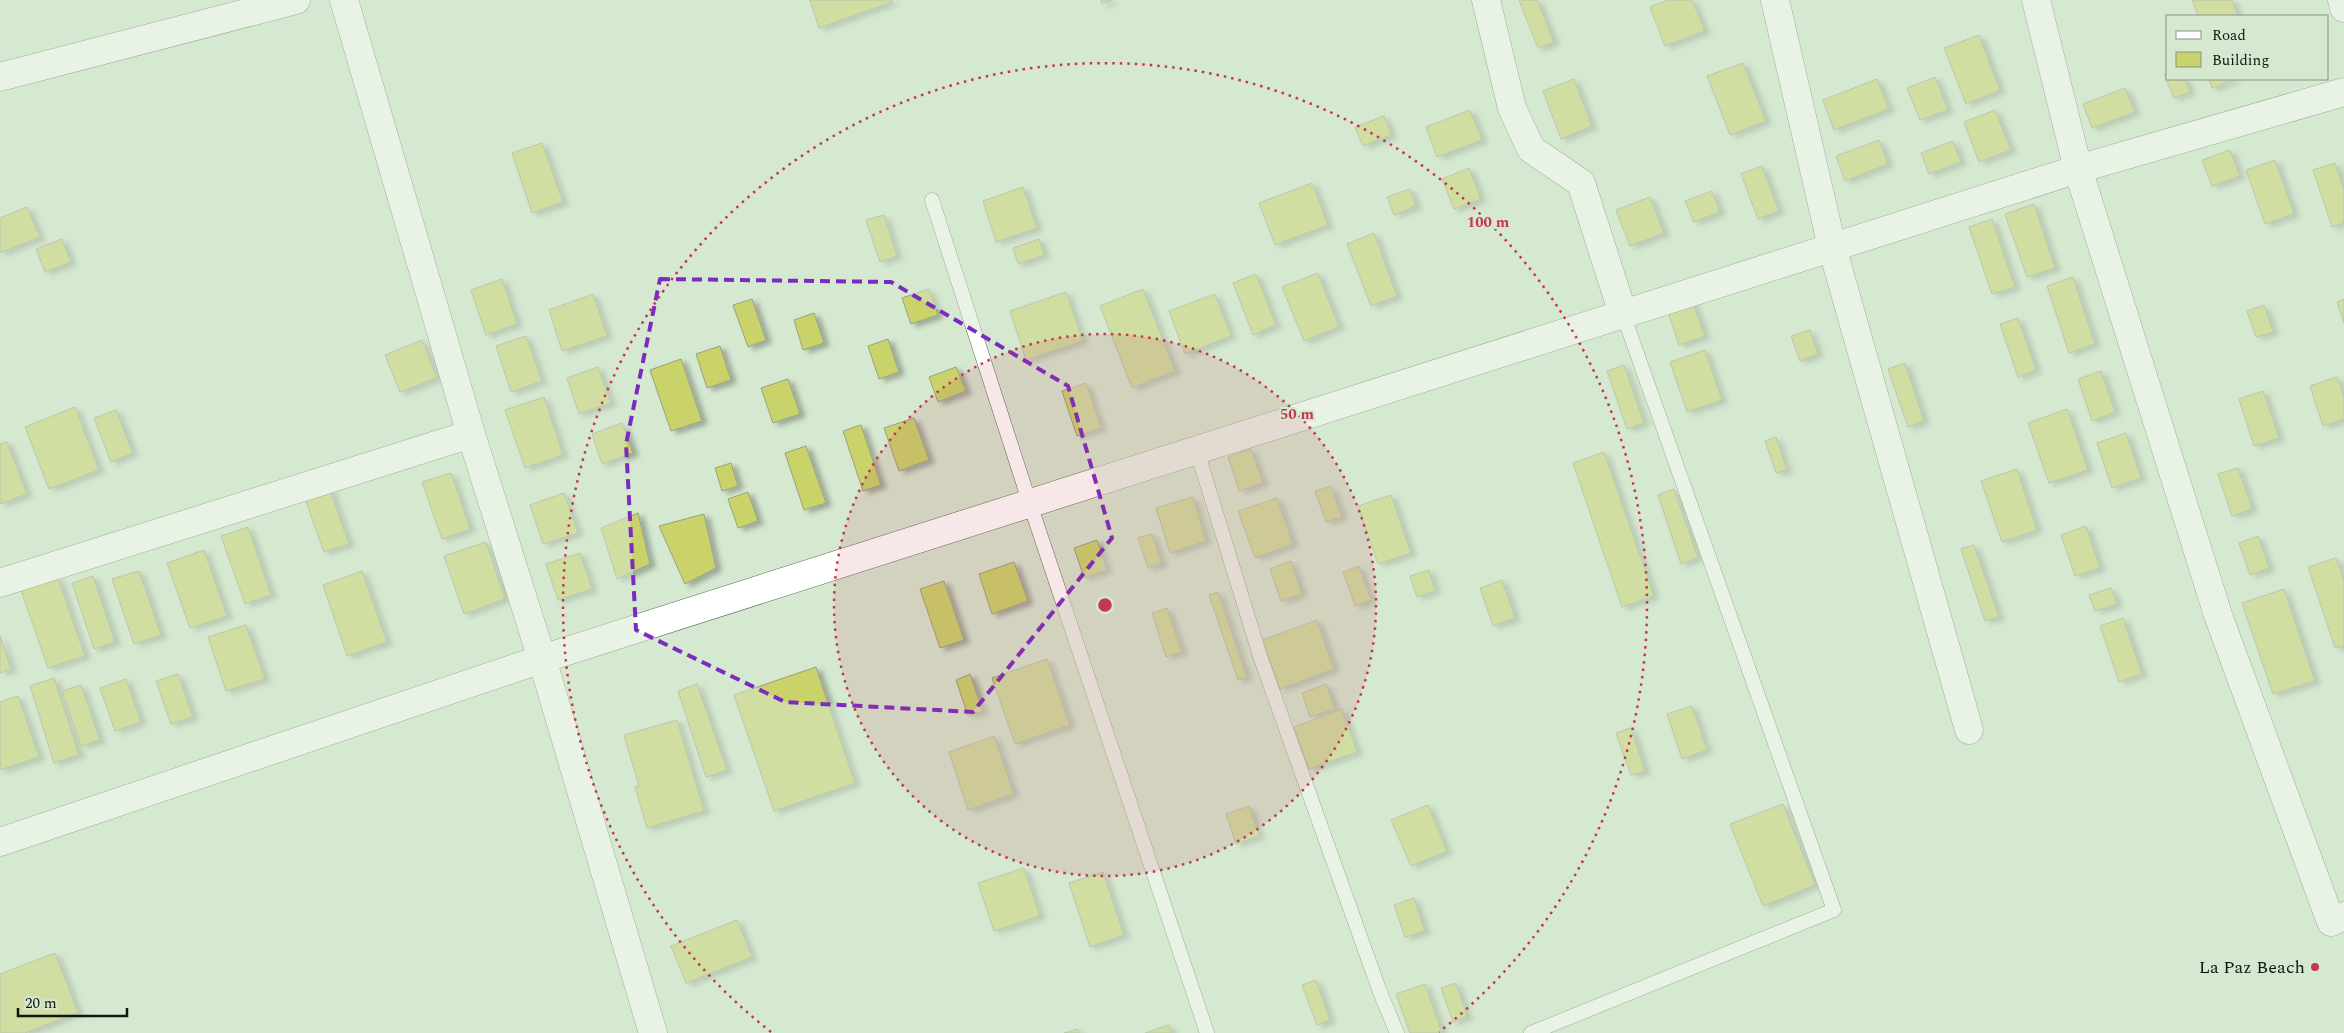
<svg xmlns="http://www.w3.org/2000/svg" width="2344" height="1033" font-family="Spectral,serif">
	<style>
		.building { fill: #c9d36b; stroke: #9b9f84; filter: url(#shadow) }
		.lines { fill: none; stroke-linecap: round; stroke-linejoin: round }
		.service-casing { stroke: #5b6b56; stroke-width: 15 }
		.minor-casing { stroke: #5b6b56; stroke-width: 29 }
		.service { stroke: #fff; stroke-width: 14 }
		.minor { stroke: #fff; stroke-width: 28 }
		.marked { fill: none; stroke: #7b2cbf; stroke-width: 4; stroke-dasharray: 10 6; stroke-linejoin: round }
		.ring { fill: none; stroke: #c6364e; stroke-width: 2.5; stroke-dasharray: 2.5 5 }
		.poi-dot { fill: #c6364e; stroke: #d5e8d0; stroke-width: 2 }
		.labels { text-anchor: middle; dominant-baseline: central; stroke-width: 4.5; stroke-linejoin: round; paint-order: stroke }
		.poi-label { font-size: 18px; fill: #11170f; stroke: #d5e8d0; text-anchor: end }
		.centre { fill: #c6364e; stroke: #d5e8d0; stroke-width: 2.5 }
		.ring-label { font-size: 15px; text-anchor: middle; font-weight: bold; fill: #c6364e; stroke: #d5e8d0; stroke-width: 4.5; stroke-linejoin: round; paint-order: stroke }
	</style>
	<defs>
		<filter id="shadow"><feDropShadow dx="5.5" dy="3" stdDeviation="2.5" flood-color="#0004"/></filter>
	</defs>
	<rect width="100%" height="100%" fill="#d5e8d0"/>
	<!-- building -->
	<g class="building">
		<polygon points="810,0 892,0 892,2 819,28"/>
		<polygon points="1101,0 1113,0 1102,4"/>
		<polygon points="1519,0 1537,0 1554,42 1538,48"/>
		<polygon points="1668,0 1692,0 1705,31 1665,46 1650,7"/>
		<polygon points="2192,0 2232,0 2238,16 2198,16"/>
		<polygon points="1979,35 2000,90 1966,104 1944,48"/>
		<polygon points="1743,63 1766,121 1730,135 1707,76"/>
		<polygon points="2168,73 2168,79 2185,79 2190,92 2174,98 2164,74"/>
		<polygon points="1935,77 1948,110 1920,120 1907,88"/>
		<polygon points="1574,79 1592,126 1561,139 1543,91"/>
		<polygon points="1877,79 1889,109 1834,130 1823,100"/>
		<polygon points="2209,79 2236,79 2212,88"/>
		<polygon points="2125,88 2135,112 2092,128 2083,104"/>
		<polygon points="1470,110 1482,140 1437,157 1426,127"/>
		<polygon points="1995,110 2011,150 1979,162 1964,122"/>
		<polygon points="1384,116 1391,135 1363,146 1355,127"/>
		<polygon points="1879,140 1888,164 1845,181 1836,156"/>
		<polygon points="1953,141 1961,162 1929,174 1921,153"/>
		<polygon points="542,143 563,202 532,213 512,153"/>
		<polygon points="2230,150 2240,176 2212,186 2202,160"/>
		<polygon points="2275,160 2294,214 2265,224 2246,170"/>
		<polygon points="2335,163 2344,190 2344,223 2332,227 2313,170"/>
		<polygon points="1762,166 1779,211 1758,219 1741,174"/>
		<polygon points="1469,168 1481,199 1454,209 1442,179"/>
		<polygon points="1312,183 1328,225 1275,245 1259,203"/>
		<polygon points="1023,187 1037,228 996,242 983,201"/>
		<polygon points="1410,189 1416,206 1394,215 1387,197"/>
		<polygon points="1712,191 1720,212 1694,222 1685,201"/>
		<polygon points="1650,197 1664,233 1630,246 1616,210"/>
		<polygon points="2034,204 2055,268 2027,277 2005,214"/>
		<polygon points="27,207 40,237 0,253 0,218"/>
		<polygon points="884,215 897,256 880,262 866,220"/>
		<polygon points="1992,219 2015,287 1992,294 1969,227"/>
		<polygon points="1374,233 1397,296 1371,306 1347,244"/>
		<polygon points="62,239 71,262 45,272 36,249"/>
		<polygon points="1039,239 1044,255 1018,264 1013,248"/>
		<polygon points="1318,273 1339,327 1304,341 1282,287"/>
		<polygon points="1256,274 1276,325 1253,335 1233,283"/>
		<polygon points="2073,277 2095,344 2069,353 2047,286"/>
		<polygon points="502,279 517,324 486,335 471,290"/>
		<polygon points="929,289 938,315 911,324 902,298"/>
		<polygon points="1143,289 1175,371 1132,388 1100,306"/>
		<polygon points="1066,292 1083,341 1026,360 1010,311"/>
		<polygon points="593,294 607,336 562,351 549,310"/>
		<polygon points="1215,294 1231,336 1185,354 1169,311"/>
		<polygon points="752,299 766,340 748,347 733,305"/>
		<polygon points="2344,299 2344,323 2337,302"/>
		<polygon points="1692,301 1705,336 1679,345 1667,309"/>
		<polygon points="2264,305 2273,332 2256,337 2247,311"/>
		<polygon points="814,313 824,343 803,350 794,320"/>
		<polygon points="2018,318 2036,370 2018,377 2000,324"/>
		<polygon points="1810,330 1818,354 1800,361 1791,336"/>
		<polygon points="526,336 542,381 511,392 496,346"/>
		<polygon points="888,339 899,372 879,379 868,346"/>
		<polygon points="422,340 437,378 400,392 385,355"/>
		<polygon points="720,346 731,380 707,388 696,354"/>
		<polygon points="1705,350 1722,400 1687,412 1670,362"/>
		<polygon points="681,359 702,421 671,431 650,370"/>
		<polygon points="1905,363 1924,421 1908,427 1888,369"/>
		<polygon points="1624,365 1644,423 1627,429 1607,371"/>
		<polygon points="598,367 611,403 579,414 567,378"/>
		<polygon points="956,367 966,391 938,402 929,377"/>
		<polygon points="2101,371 2115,412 2092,421 2078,379"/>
		<polygon points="2337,377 2344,397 2344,419 2323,426 2310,386"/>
		<polygon points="788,379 800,414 773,423 761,388"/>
		<polygon points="1086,383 1101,428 1077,436 1062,391"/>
		<polygon points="2263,391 2279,438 2254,446 2239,399"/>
		<polygon points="544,397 563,455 525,468 505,410"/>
		<polygon points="75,407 99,470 49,489 25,427"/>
		<polygon points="2067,409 2088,470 2049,483 2028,423"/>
		<polygon points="116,410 133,453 111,462 94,418"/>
		<polygon points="914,418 929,460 899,471 884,428"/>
		<polygon points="622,423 633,453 602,464 592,434"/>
		<polygon points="861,425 881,485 863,491 843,431"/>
		<polygon points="2126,433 2141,478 2112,488 2097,443"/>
		<polygon points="1776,437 1787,470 1776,473 1765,441"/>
		<polygon points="7,442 27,494 0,504 0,444"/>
		<polygon points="806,446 826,503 804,510 785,453"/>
		<polygon points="1251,449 1263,483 1239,491 1228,457"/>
		<polygon points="1604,452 1654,596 1622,607 1573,463"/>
		<polygon points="731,463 738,486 722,491 715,468"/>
		<polygon points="2238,468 2252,509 2232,516 2218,474"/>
		<polygon points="2017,469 2037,530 2002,542 1981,481"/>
		<polygon points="451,473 470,529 442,539 422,482"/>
		<polygon points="1331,486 1342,517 1326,522 1315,491"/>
		<polygon points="329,487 349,544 324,552 304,496"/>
		<polygon points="1674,489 1698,558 1681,564 1658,495"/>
		<polygon points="748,492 758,521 738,528 728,499"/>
		<polygon points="564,493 578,533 543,544 530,505"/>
		<polygon points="1391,495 1411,553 1378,564 1358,506"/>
		<polygon points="1193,497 1206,541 1170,553 1156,508"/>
		<polygon points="1277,498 1293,544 1255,558 1238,511"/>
		<polygon points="638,513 650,564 617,579 601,528"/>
		<polygon points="704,514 716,568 685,584 659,526"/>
		<polygon points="2086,526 2100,568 2075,576 2061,535"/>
		<polygon points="248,527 271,595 245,604 221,536"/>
		<polygon points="1152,534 1162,564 1148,568 1138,538"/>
		<polygon points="2258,536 2269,568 2250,575 2239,543"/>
		<polygon points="1097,540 1107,570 1084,578 1074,548"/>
		<polygon points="486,542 505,599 464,614 444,556"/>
		<polygon points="1974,545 1999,617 1985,621 1961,549"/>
		<polygon points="204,550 227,616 190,628 167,563"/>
		<polygon points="580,553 592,589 558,600 546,564"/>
		<polygon points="2336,558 2344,581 2344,646 2335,648 2308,567"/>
		<polygon points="1291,561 1302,594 1281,601 1270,569"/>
		<polygon points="1014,562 1028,601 992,614 979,574"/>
		<polygon points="1359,566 1371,600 1355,606 1343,572"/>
		<polygon points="1429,570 1435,591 1417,597 1410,576"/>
		<polygon points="139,571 161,635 134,644 112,579"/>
		<polygon points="362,571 387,642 347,656 323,585"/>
		<polygon points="93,576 115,642 94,649 72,583"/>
		<polygon points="58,578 85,656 48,668 21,590"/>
		<polygon points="1502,580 1515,618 1493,626 1480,588"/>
		<polygon points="944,581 964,640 940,648 920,589"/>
		<polygon points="2111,588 2117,604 2095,611 2089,595"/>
		<polygon points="2284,589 2315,681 2273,694 2242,603"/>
		<polygon points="1218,592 1247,677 1238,680 1209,595"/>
		<polygon points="1167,608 1182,652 1166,657 1152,613"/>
		<polygon points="2123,618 2142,674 2119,682 2100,626"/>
		<polygon points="1317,620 1334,669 1280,689 1262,640"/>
		<polygon points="246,625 265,679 226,691 208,637"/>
		<polygon points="0,636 11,669 0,673"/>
		<polygon points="1047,659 1070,725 1015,744 992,678"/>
		<polygon points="816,667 855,783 774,811 734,695"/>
		<polygon points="178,674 193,717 171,724 156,681"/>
		<polygon points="970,674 983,711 968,716 956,680"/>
		<polygon points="54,678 79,755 54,763 30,686"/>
		<polygon points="126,679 141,722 115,731 100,688"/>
		<polygon points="697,684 727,770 706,777 678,691"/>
		<polygon points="1326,684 1335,709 1310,717 1302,693"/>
		<polygon points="81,685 100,740 81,746 62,691"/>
		<polygon points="18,696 39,757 0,770 0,702"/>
		<polygon points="1692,706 1707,750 1682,759 1667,714"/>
		<polygon points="1342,709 1357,752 1309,769 1294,727"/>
		<polygon points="677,720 704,811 647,828 635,787 639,786 624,735"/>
		<polygon points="1631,728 1645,771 1631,775 1616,733"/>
		<polygon points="994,736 1014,794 968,810 949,752"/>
		<polygon points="1783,804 1815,885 1763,906 1730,824"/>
		<polygon points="1428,805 1447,851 1411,866 1391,820"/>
		<polygon points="1249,806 1259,836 1236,844 1226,814"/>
		<polygon points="1024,868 1040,916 994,931 978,883"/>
		<polygon points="1103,872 1124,935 1090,947 1069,883"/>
		<polygon points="1414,898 1425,931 1405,937 1394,905"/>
		<polygon points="737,920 752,957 686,983 671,946"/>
		<polygon points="55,953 78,1012 25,1033 0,1033 0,974"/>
		<polygon points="1316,980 1330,1020 1317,1025 1302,985"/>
		<polygon points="1456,983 1467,1017 1453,1022 1441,988"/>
		<polygon points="1425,984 1442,1033 1410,1033 1396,994"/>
		<polygon points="1169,1025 1172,1033 1145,1033"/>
		<polygon points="1078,1029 1079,1033 1064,1033"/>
	</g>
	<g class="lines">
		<defs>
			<g id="service">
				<polyline points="932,200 1030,504 1207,1033"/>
				<polyline points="1197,451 1260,656 1380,992 1397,1033"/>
				<polyline points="1531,1033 1834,910 1623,314"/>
			</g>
			<g id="minor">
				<polyline points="344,0 471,434 542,659 653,1033"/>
				<polyline points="1486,0 1512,108 1531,149 1581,183 1623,314"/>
				<polyline points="1775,0 1832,247 1969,730"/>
				<polyline points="2036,0 2078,169 2218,615 2331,922 2344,916"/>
				<polyline points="2342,0 2344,8"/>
				<polyline points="0,77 296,0"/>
				<polyline points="0,583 471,434"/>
				<polyline points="0,842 542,659 2078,169 2344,92"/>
			</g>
		</defs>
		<!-- service casing -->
		<use href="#service" class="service-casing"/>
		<!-- minor casing -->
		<use href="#minor" class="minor-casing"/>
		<!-- service -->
		<use href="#service" class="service"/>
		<!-- minor -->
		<use href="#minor" class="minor"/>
	</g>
	<!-- marked area -->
	<path d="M0 0H2344V1033H0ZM660,279L891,282L1068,386L1112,538L973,712L785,702L636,630L626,444Z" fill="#d5e8d0" fill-opacity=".55" fill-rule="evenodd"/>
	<path class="marked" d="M660,279L891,282L1068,386L1112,538L973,712L785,702L636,630L626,444Z"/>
	<!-- distance rings -->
	<circle cx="1105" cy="605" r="271" fill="#c6364e" fill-opacity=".12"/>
	<g class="ring">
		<circle cx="1105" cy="605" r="271"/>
		<path d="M771 1032A542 542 0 1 1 1439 1032"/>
	</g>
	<!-- markers -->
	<circle class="poi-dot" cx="2315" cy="967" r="5"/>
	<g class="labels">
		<!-- poi labels -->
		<g class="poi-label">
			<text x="2305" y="967">La Paz Beach</text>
		</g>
	</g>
	<circle cx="1105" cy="605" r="8" class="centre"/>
	<g class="ring-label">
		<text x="1488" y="227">100 m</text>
		<text x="1297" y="419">50 m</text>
	</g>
	<!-- legend -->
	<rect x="2166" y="15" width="162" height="65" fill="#d5e8d0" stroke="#879483"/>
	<rect x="2176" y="31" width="25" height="8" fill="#ffffff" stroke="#879483"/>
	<text x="2212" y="40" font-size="15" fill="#11170f">Road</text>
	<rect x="2176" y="52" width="25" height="15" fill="#c9d36b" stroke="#879483"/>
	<text x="2212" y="65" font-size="15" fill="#11170f">Building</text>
	<!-- scale -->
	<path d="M18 1008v8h109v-8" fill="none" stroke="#11170f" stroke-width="2.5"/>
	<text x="25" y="1008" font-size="15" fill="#11170f" stroke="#d5e8d0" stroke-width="4" paint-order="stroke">20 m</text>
</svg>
